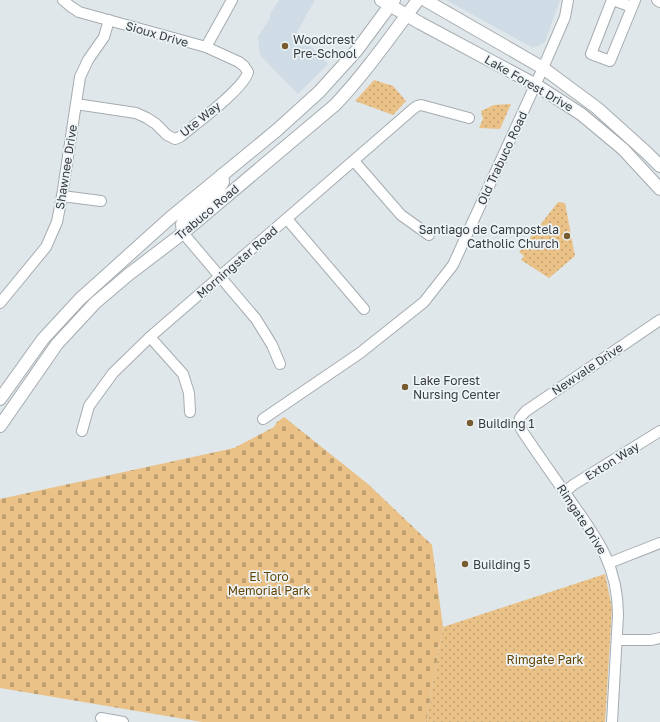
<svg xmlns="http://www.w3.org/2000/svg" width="660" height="722" font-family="'Golos Text',sans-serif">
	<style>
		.built { fill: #cfdce5 }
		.green { fill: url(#green-dots) }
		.cemetery { fill: url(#cemetery-stones) }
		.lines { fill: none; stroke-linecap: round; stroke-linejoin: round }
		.minor-casing { stroke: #a5acb0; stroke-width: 12 }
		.major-casing { stroke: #a5acb0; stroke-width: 14 }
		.minor { stroke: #fff; stroke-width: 10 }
		.major { stroke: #fff; stroke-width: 12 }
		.poi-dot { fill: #785b2f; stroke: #edf4f8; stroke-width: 1.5 }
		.labels { text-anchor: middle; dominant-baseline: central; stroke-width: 3.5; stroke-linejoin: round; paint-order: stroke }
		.street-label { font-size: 12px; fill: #383b3c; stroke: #edf4f8 }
		.poi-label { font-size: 12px; fill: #383b3c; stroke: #edf4f8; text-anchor: start }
		.park-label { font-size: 12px; fill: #654300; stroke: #edf4f8 }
	</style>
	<defs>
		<pattern id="green-dots" width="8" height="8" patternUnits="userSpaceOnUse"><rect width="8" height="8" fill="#eac288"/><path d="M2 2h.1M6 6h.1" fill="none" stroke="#bf9f70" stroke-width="1.8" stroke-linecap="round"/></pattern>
		<pattern id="cemetery-stones" width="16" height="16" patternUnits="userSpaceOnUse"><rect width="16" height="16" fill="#eac288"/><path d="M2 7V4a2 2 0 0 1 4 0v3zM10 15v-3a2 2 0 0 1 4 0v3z" fill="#bf9f70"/></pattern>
	</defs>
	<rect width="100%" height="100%" fill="#e0e7eb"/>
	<!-- built -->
	<g class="built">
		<polygon points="279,0 315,0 297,32 328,64 298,94 260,55 258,37 270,18 270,14"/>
		<polygon points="446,0 560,0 545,42 533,48"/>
	</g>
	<!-- green -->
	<g class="green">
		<polygon points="374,80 393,86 406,101 393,115 355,101"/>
		<polygon points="511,104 500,129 479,128 483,119 481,111 494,105"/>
		<polygon points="558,202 565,203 575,256 549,278 521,260 524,256 519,252"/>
		<polygon points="605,574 612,608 605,722 426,722 443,627"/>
	</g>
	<!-- cemetery -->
	<polygon class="cemetery" points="284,417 368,484 432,545 443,627 426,722 202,722 0,688 0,499 234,448 274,427 277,422"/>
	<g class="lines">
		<defs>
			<g id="minor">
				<path d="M63,0L70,6L79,12L206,47L239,62L244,66L248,72C244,89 195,124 180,137L175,139L167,135L156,124L147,118L136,113L76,104"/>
				<polyline points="612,0 591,54 610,61 635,0"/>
				<polyline points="613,0 632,7"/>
				<polyline points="657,0 660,2"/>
				<polyline points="206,47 232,0"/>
				<polyline points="354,161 401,215 429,235"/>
				<polyline points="62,196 101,201"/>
				<polyline points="287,219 364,309"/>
				<polyline points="183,233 256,319 272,345 280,364"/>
				<polyline points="0,303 46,247 57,222 62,196 80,77 88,60 104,37 109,20"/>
				<polyline points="150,337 183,374 189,393 190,412"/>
				<polyline points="263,419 360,353 424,302 453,265 543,68 565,17 568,0"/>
				<polyline points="82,431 89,406 113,373 150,337 413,109 417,106 421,105 469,118"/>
				<polyline points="565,492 573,485 660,431"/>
				<polyline points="609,563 660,543"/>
				<polyline points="617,640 651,640 660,638"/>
				<polyline points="101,718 123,722"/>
				<path d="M612,722L618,615C618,564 596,537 568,497C552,474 536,452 521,429C517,420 520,417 526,411L660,320"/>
			</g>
			<g id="major">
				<polyline points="381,0 420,23 536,85 581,114 623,149 660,189"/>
				<polyline points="425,0 543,68 597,108 647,153 660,166"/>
				<polyline points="183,233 182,224 186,218 219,188 223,182 222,175"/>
				<polyline points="0,399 43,339 80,299 170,218 277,130 319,92 357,50 394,0"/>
				<path d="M0,426L57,344L95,303L128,275L183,233L335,105C366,72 391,36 418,0"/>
			</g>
		</defs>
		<!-- minor casing -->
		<use href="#minor" class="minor-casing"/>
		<!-- major casing -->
		<use href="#major" class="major-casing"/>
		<!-- minor -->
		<use href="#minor" class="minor"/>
		<!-- major -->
		<use href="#major" class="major"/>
	</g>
	<!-- markers -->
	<g class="poi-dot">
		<circle cx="285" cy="46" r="4"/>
		<circle cx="567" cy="236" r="4"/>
		<circle cx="405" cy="387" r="4"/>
		<circle cx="470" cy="423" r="4"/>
		<circle cx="465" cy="564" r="4"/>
	</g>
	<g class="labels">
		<!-- street labels -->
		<g class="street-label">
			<text transform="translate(157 34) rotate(16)">Sioux Drive</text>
			<text transform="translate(529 83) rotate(30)">Lake Forest Drive</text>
			<text transform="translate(200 119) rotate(-39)">Ute Way</text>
			<text transform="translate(502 158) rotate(-65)">Old Trabuco Road</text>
			<text transform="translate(66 167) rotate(-81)">Shawnee Drive</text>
			<text transform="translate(207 212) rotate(-40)">Trabuco Road</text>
			<text transform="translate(237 262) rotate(-41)">Morningstar Road</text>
			<text transform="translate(587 369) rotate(-34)">Newvale Drive</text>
			<text transform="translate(612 461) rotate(-32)">Exton Way</text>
			<text transform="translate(582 519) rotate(57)">Rimgate Drive</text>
		</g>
		<!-- poi labels -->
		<g class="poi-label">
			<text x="293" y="39">Woodcrest<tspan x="293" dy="14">Pre-School</tspan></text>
			<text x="559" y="229" text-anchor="end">Santiago de Campostela<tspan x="559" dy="14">Catholic Church</tspan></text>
			<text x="413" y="380">Lake Forest<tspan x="413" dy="14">Nursing Center</tspan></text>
			<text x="478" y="423">Building 1</text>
			<text x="473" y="564">Building 5</text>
		</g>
		<!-- park labels -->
		<g class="park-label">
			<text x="269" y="576">El Toro<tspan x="269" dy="14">Memorial Park</tspan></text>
			<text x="545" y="659">Rimgate Park</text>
		</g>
	</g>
</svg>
